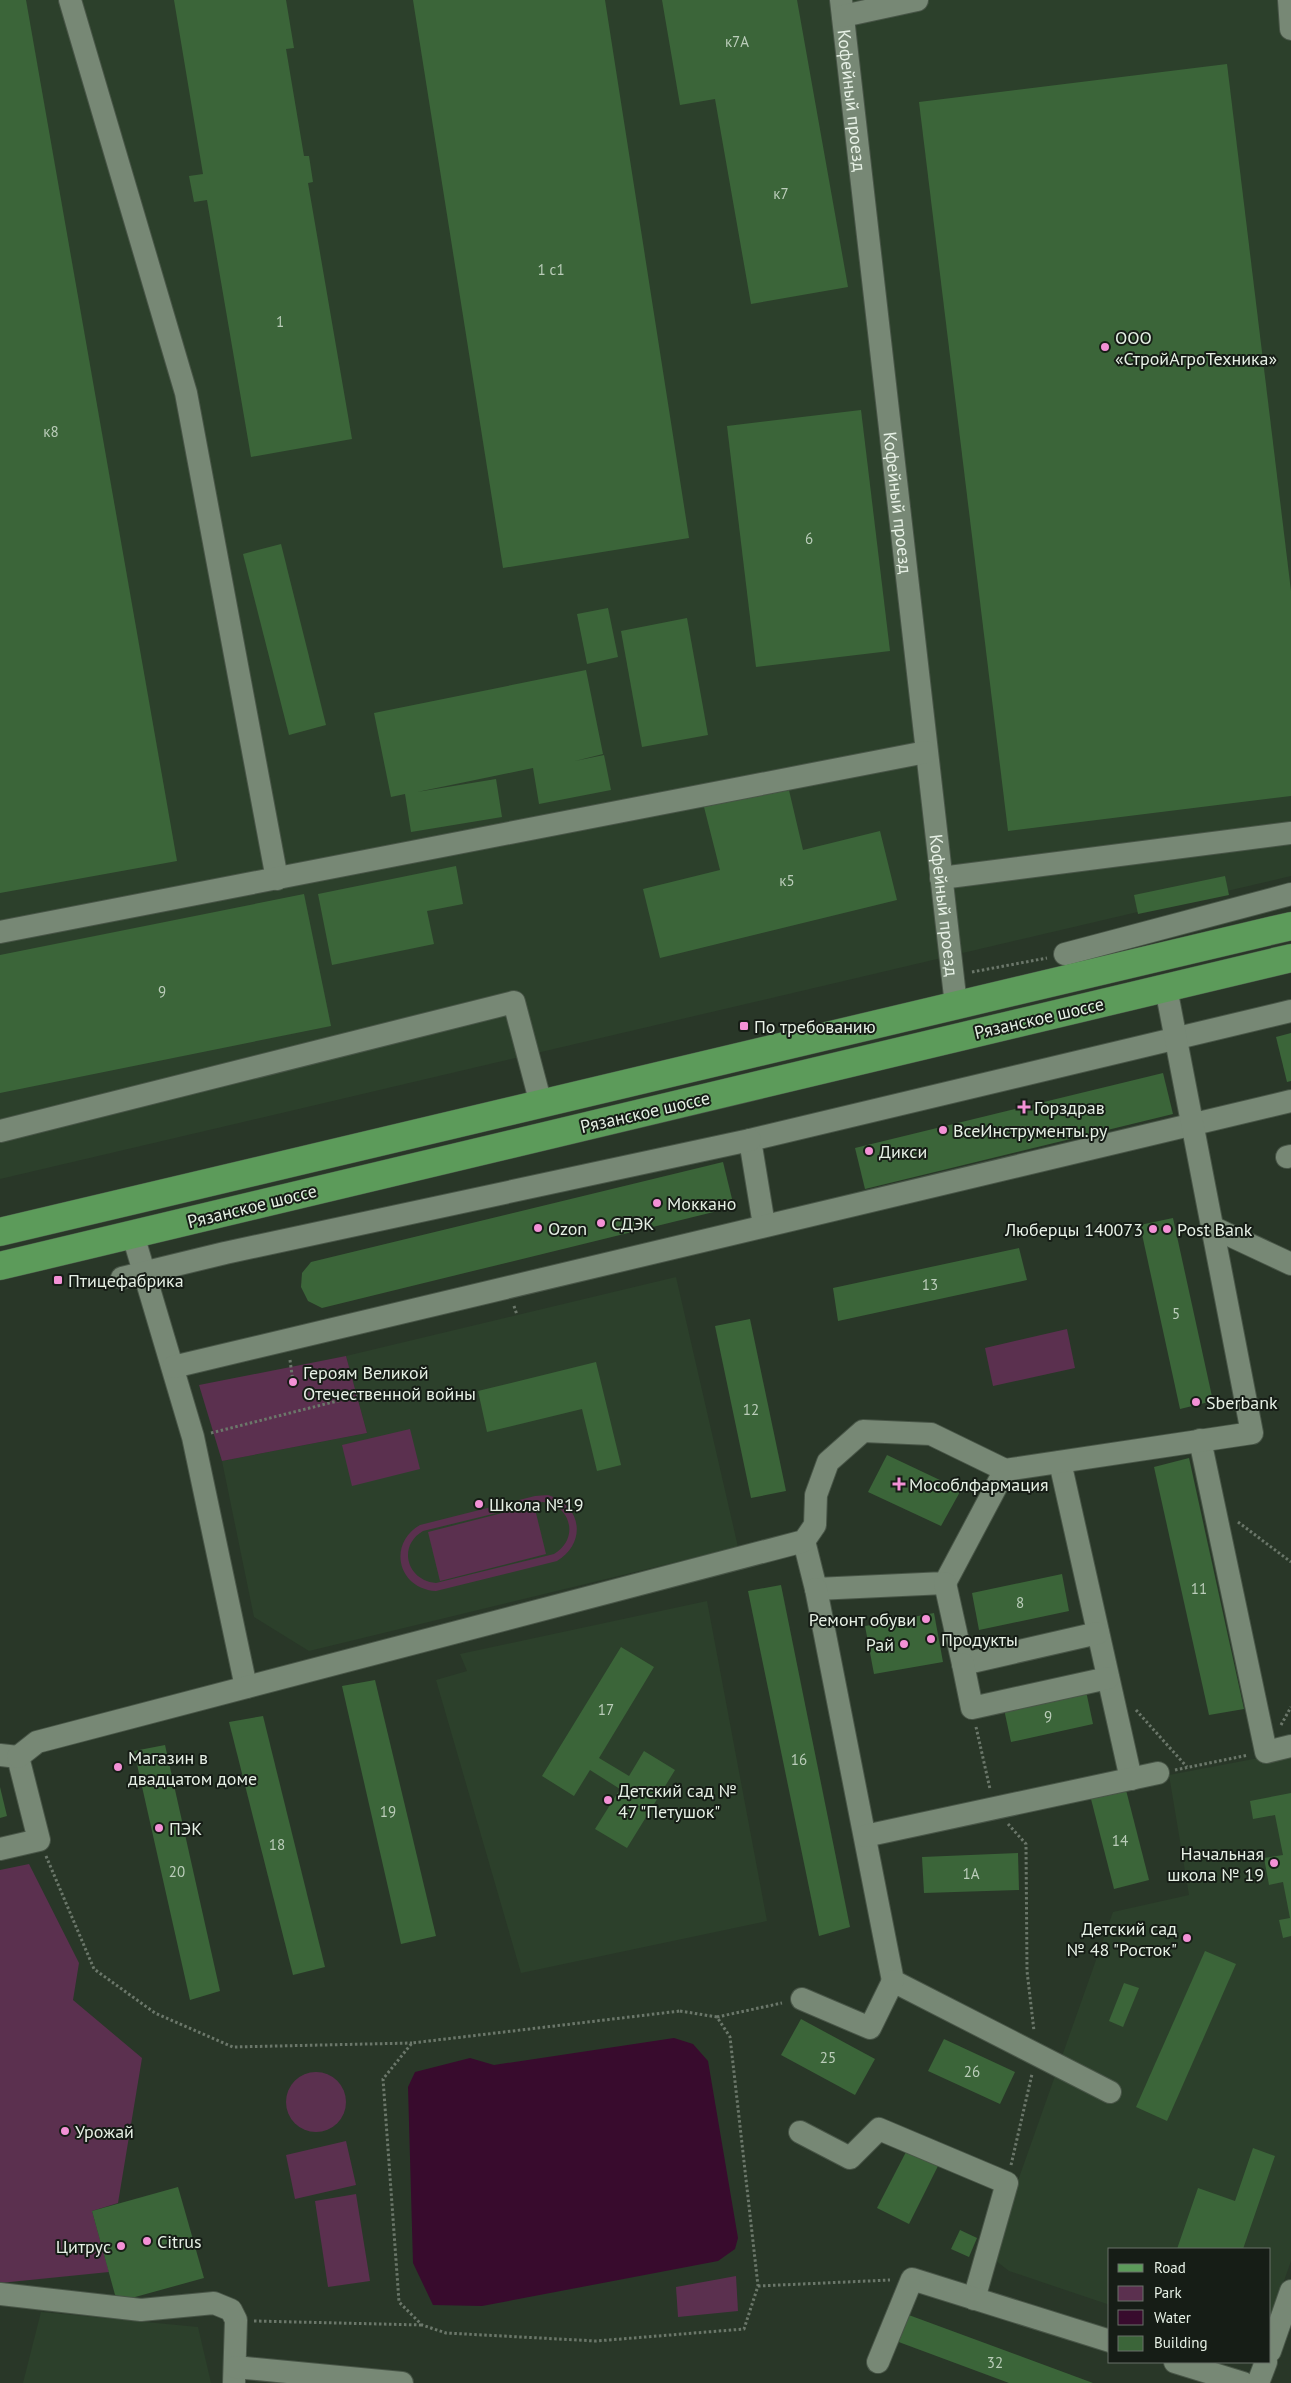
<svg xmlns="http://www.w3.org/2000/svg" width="1291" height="2383" font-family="'PT Sans',sans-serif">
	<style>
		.built { fill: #2c402b }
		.green { fill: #5b304f; fill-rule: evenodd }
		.water { fill: #380b2d }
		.building { fill: #3b6539 }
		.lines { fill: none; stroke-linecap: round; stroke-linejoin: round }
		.minor-casing { stroke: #485547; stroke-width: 24 }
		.major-casing { stroke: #485547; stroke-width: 29 }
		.path { stroke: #6b776a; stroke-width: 3; stroke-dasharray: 2.5 2.5; stroke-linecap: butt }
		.minor { stroke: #778875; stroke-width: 22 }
		.major { stroke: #5c9b5a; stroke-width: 28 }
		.poi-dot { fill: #f391d6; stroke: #161d16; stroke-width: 2 }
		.labels { text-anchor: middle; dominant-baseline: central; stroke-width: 4; stroke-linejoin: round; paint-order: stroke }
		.number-label { font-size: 15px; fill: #bbcdba }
		.street-label { font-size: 18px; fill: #e6f0e5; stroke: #161d16 }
		.poi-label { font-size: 18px; fill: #e6f0e5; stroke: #161d16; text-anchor: start }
	</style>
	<rect width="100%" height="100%" fill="#293728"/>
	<!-- built -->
	<g class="built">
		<polygon points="0,0 1291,0 1291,876 0,1179"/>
		<polygon points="676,1277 738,1547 309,1651 254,1617 222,1461 367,1433 346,1356"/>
		<polygon points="707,1601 767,1921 521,1973 436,1680 467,1671 460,1654"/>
		<polygon points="1291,1752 1291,2261 1270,2321 1270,2249 1110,2249 1110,2305 1009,2271 991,2257 1113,1912 1189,1895 1169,1775"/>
		<polygon points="41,2312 198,2327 211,2383 23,2383"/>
	</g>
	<!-- green -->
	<g class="green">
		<polygon points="1067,1329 1075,1368 993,1386 985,1348"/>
		<polygon points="346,1356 367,1433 222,1461 199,1385"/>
		<polygon points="410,1429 420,1469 352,1486 342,1445"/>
		<path d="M548,1495C582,1505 587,1543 557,1561L436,1591C398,1589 387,1544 420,1525L535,1496ZM542,1502C571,1504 580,1539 554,1554L436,1583C407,1581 397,1546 423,1531Z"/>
		<polygon points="534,1505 546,1554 440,1581 428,1532"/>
		<polygon points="29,1864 79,1963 73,2000 142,2058 118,2203 92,2211 109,2272 0,2283 0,1870"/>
		<circle cx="316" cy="2102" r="30"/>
		<polygon points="346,2141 356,2185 295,2199 286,2155"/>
		<polygon points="356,2194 370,2281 328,2287 315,2201"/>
		<polygon points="736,2276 738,2311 678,2317 676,2287"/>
	</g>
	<!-- water -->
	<polygon class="water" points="674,2038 693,2044 708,2061 738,2238 735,2249 718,2261 482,2306 433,2305 413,2263 408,2087 415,2072 470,2058 494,2065"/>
	<!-- building -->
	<g class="building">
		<polygon points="0,0 26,0 177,861 0,893"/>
		<polygon points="174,0 286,0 294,48 286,49 304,156 309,156 313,182 308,183 352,439 251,457 207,200 194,202 189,176 203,174"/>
		<polygon points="413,0 605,0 689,538 503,568"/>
		<polygon points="662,0 797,0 848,287 751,304 715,99 680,105"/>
		<polygon points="1227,64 1291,591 1291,796 1008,831 919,102"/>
		<polygon points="861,410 890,651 756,667 727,426"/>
		<polygon points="281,544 326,725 289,735 243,554"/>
		<polygon points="608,608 618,657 587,664 577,614"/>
		<polygon points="687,618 708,735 642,747 621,631"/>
		<polygon points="586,670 603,754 575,761 604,755 611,790 539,804 533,768 417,792 496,779 502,817 411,832 405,794 391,797 374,713"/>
		<polygon points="788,786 803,850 880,831 897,900 660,958 643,889 720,870 704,807"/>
		<polygon points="456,866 463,904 427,911 434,944 332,965 318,894"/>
		<polygon points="1225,876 1229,895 1138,914 1134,895"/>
		<polygon points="304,894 331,1026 0,1093 0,955"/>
		<polygon points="1291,1033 1291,1081 1287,1082 1276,1037"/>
		<polygon points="1163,1073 1173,1114 865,1189 855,1148"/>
		<polygon points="723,1162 734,1207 322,1308 308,1301 301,1287 302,1273 311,1262"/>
		<polygon points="1173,1218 1213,1401 1180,1409 1140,1225"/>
		<polygon points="1019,1248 1027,1280 838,1321 833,1288"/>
		<polygon points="750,1319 786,1491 751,1498 715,1326"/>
		<polygon points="596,1362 621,1465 597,1471 582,1409 487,1432 478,1391"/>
		<polygon points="887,1455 961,1490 941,1526 868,1492"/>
		<polygon points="1189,1458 1244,1709 1209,1715 1154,1467"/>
		<polygon points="1062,1574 1069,1611 979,1630 972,1593"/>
		<polygon points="781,1585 850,1927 819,1936 748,1591"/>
		<polygon points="934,1613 943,1662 874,1674 865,1626"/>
		<polygon points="621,1647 654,1667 599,1758 629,1776 644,1751 675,1770 627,1848 595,1829 620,1789 590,1770 574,1796 542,1776"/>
		<polygon points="375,1680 436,1936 401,1944 342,1686"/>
		<polygon points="1086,1691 1093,1724 1011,1742 1004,1709"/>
		<polygon points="263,1716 325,1967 293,1975 229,1722"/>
		<polygon points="165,1745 220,1991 190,2000 134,1751"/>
		<polygon points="0,1787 7,1816 0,1818"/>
		<polygon points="1126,1790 1149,1880 1114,1889 1091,1799"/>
		<polygon points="1291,1793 1291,1936 1283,1938 1279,1920 1290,1918 1283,1882 1269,1885 1264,1858 1283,1855 1275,1815 1253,1819 1250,1801"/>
		<polygon points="1018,1853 1019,1890 924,1893 922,1857"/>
		<polygon points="1205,1951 1236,1964 1167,2121 1136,2107"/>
		<polygon points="1124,1983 1139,1988 1123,2027 1109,2021"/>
		<polygon points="801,2019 875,2059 855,2095 781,2055"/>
		<polygon points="944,2039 1015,2072 1000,2104 928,2071"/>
		<polygon points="1253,2148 1275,2156 1243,2249 1177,2249 1198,2188 1235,2201"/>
		<polygon points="907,2150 938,2166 909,2224 877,2208"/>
		<polygon points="178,2187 204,2278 117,2302 92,2211"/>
		<polygon points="960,2230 977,2238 969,2257 951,2249"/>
		<polygon points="906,2314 1093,2383 1009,2383 896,2341"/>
	</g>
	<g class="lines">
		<defs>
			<g id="minor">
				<polyline points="70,0 186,393 277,879"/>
				<path id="s1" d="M841,0L956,1005"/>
				<polyline points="1289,0 1291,29"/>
				<polyline points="843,16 917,0"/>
				<polyline points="941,878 1291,833"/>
				<polyline points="0,932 926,752"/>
				<polyline points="1065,954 1291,894"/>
				<polyline points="0,1131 514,1002 541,1104"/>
				<polyline points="1287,1157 1291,1156"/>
				<polyline points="764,1225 750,1140 1291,1011"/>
				<polyline points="1212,1227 1291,1264"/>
				<polyline points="133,1235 193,1437 246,1687"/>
				<polyline points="122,1278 225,1253 750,1140"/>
				<polyline points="173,1367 1291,1101"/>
				<polyline points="1200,1440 1266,1752 1291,1746"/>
				<polyline points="1060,1462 1131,1779"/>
				<polyline points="804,1541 816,1589 945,1583 1005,1470"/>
				<polyline points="945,1583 963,1664 1098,1633"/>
				<polyline points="816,1589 893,1981 1110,2092"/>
				<polyline points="963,1664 972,1708 1108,1678"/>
				<polyline points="0,1755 18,1757 39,1840 0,1849"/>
				<polyline points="18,1757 37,1742 804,1541 815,1525 816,1495 828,1462 863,1431 931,1434 1005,1470 1252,1433 1166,988"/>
				<polyline points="865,1836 1158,1773"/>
				<polyline points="802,1999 870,2028 893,1981"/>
				<polyline points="800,2132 850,2158 879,2129 1007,2183 974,2299"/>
				<polyline points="0,2294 141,2310 214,2303 231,2310 236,2320 234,2383"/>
				<polyline points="1270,2351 1291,2291"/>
				<polyline points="878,2362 912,2279 1110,2341"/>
				<polyline points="1175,2362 1243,2383"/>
				<polyline points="235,2367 402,2383"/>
				<polyline points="1258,2383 1266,2362"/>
			</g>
			<g id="major">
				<polyline points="0,1232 1291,926"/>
				<polyline points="0,1266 1291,958"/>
			</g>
		</defs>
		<!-- minor casing -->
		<use href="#minor" class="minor-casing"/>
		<!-- major casing -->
		<use href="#major" class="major-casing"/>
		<!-- path -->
		<g class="path">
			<polyline points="972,972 1047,958"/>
			<polyline points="514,1306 517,1315"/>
			<polyline points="290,1360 293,1382"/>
			<polyline points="211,1433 357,1396"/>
			<polyline points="1238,1522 1291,1562"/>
			<polyline points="1136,1710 1187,1767"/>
			<polyline points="1281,1725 1291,1707"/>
			<polyline points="976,1727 990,1789"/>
			<polyline points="1175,1770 1248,1755"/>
			<polyline points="1008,1824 1026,1844 1027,1971 1034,2031"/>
			<polyline points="46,1856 94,1969 155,2013 233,2047 412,2043"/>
			<polygon points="680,2011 717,2017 730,2037 758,2286 744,2329 596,2341 446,2333 422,2325 399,2302 383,2079 412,2043"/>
			<polyline points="717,2017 782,2003"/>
			<polyline points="1011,2165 1032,2074"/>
			<polyline points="758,2286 890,2280"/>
			<polyline points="254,2321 422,2325"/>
		</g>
		<!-- minor -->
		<use href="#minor" class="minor"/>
		<!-- major -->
		<use href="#major" class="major"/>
	</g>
	<!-- markers -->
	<g class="poi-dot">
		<circle cx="1105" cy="347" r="5"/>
		<rect x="739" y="1021" width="10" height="10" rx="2.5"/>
		<path d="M1021.5 1099.5h5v5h5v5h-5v5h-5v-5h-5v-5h5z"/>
		<circle cx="943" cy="1130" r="5"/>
		<circle cx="869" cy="1151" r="5"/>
		<circle cx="657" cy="1203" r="5"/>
		<circle cx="601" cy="1223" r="5"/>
		<circle cx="538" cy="1228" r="5"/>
		<circle cx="1153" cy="1229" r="5"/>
		<circle cx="1167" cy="1229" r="5"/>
		<rect x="53" y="1275" width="10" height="10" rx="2.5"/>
		<circle cx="293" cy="1382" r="5"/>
		<circle cx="1196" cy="1402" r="5"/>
		<path d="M896.5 1476.5h5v5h5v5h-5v5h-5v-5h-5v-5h5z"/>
		<circle cx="479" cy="1504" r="5"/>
		<circle cx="926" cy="1619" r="5"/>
		<circle cx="931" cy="1639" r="5"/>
		<circle cx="904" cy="1644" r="5"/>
		<circle cx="118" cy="1767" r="5"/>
		<circle cx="608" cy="1800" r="5"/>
		<circle cx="159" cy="1828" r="5"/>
		<circle cx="1274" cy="1863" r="5"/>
		<circle cx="1187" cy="1938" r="5"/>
		<circle cx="65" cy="2131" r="5"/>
		<circle cx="147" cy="2241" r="5"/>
		<circle cx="121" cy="2246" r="5"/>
	</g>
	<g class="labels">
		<!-- number labels -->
		<g class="number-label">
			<text x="737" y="41">к7А</text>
			<text x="781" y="193">к7</text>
			<text x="551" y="269">1 с1</text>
			<text x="280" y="321">1</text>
			<text x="51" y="431">к8</text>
			<text x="809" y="538">6</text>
			<text x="787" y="880">к5</text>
			<text x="162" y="991">9</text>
			<text x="930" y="1284">13</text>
			<text x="1176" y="1313">5</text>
			<text x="751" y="1409">12</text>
			<text x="1199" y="1588">11</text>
			<text x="1020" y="1602">8</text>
			<text x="606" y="1709">17</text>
			<text x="1048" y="1716">9</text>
			<text x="799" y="1759">16</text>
			<text x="388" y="1811">19</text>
			<text x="1120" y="1840">14</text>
			<text x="277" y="1844">18</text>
			<text x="177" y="1871">20</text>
			<text x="971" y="1873">1А</text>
			<text x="828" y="2057">25</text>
			<text x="972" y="2071">26</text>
			<text x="995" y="2362">32</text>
		</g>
		<!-- street labels -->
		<g class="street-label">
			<text stroke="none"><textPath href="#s1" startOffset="101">Кофейный проезд</textPath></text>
			<text stroke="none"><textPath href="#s1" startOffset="506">Кофейный проезд</textPath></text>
			<text stroke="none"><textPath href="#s1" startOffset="911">Кофейный проезд</textPath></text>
			<text transform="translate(1039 1018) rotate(-13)">Рязанское шоссе</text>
			<text transform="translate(645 1112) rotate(-13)">Рязанское шоссе</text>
			<text transform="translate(252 1206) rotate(-14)">Рязанское шоссе</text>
		</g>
		<!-- poi labels -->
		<g class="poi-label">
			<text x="1115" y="337">ООО<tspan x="1115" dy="21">«СтройАгроТехника»</tspan></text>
			<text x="754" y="1026">По требованию</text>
			<text x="1034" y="1107">Горздрав</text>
			<text x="953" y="1130">ВсеИнструменты.ру</text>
			<text x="879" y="1151">Дикси</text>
			<text x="667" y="1203">Моккано</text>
			<text x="611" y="1223">СДЭК</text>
			<text x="548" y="1228">Ozon</text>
			<text x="1143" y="1229" text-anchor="end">Люберцы 140073</text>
			<text x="1177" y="1229">Post Bank</text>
			<text x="68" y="1280">Птицефабрика</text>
			<text x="303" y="1372">Героям Великой<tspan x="303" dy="21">Отечественной войны</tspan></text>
			<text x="1206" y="1402">Sberbank</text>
			<text x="909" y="1484">Мособлфармация</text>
			<text x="489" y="1504">Школа №19</text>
			<text x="916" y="1619" text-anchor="end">Ремонт обуви</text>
			<text x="941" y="1639">Продукты</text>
			<text x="894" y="1644" text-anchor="end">Рай</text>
			<text x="128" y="1757">Магазин в<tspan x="128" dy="21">двадцатом доме</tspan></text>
			<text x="618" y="1790">Детский сад №<tspan x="618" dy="21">47 "Петушок"</tspan></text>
			<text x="169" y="1828">ПЭК</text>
			<text x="1264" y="1853" text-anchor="end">Начальная<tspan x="1264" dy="21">школа № 19</tspan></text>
			<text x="1177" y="1928" text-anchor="end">Детский сад<tspan x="1177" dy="21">№ 48 "Росток"</tspan></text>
			<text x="75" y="2131">Урожай</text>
			<text x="157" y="2241">Citrus</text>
			<text x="111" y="2246" text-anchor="end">Цитрус</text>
		</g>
	</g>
	<!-- legend -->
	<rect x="1108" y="2248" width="162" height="115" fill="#161d16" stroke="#697169"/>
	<rect x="1118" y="2264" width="25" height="8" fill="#5c9b5a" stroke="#697169"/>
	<text x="1154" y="2273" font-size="15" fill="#e6f0e5">Road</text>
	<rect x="1118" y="2286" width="25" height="15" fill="#5b304f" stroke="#697169"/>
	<text x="1154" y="2298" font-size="15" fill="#e6f0e5">Park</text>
	<rect x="1118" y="2310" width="25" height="15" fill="#380b2d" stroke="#697169"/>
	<text x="1154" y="2323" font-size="15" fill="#e6f0e5">Water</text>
	<rect x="1118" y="2336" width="25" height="15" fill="#3b6539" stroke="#697169"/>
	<text x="1154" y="2348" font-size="15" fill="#e6f0e5">Building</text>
</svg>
